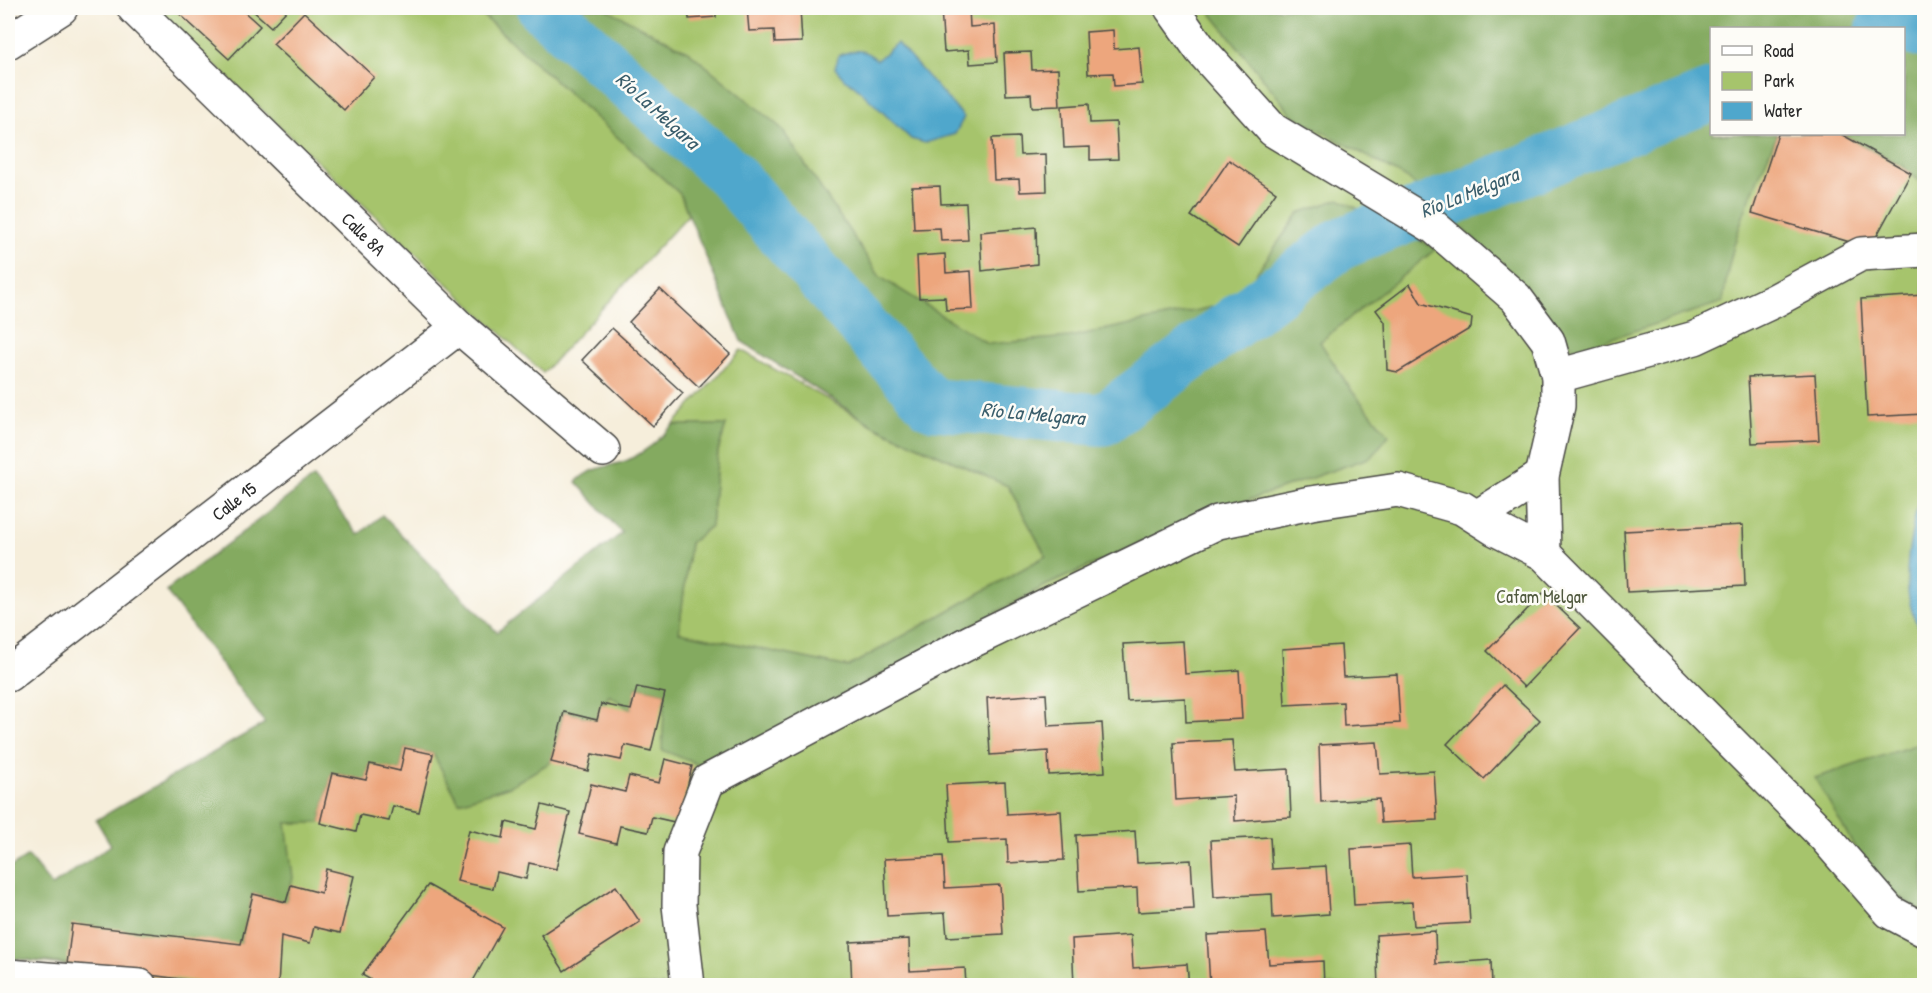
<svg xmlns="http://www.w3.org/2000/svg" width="1932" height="993" font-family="'Patrick Hand',sans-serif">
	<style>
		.green { fill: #a6c46c; stroke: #68784c; stroke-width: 1.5; fill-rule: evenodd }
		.forest { fill: #84aa60; stroke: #586a46; stroke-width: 1.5 }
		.water { fill: #4fa7cc; stroke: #3d697c; stroke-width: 1.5 }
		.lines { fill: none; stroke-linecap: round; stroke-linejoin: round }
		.river { stroke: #4fa7cc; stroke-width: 52 }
		.building { fill: #eda67d }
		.minor-casing { stroke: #494845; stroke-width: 36 }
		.minor { stroke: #fff; stroke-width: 33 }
		.labels { text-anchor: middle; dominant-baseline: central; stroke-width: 5; stroke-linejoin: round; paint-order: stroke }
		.street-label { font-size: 18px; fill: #2b2b2b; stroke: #fdfcf7 }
		.park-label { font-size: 18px; fill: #50593e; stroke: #fdfcf7 }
		.water-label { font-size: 20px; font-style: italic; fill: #395d6b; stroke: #fdfcf7 }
	</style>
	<rect width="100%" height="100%" fill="#fdfcf7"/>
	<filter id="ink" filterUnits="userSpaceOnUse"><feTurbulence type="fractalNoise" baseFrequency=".0167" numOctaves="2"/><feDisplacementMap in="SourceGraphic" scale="12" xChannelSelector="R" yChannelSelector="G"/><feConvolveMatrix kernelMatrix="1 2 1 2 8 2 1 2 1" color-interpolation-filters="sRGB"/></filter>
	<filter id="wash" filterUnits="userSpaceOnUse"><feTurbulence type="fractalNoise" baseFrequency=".008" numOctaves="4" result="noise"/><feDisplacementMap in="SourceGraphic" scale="24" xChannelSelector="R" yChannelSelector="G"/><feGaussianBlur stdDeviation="1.35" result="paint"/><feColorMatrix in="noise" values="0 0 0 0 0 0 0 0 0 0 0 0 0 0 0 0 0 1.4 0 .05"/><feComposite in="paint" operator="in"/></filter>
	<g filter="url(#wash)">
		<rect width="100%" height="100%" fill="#f6eedb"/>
		<!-- green -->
		<g class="green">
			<polygon points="153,8 474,8 681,194 688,215 543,373"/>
			<path d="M583,8H1924V985L216,986L17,959L290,769L622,627L824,705L1047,585L1164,533L935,366ZM1712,28H1904V134H1712Z"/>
			<polygon points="741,350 880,429 1008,486 1046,556 848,667 679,632 690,543 711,526 718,451 726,425 673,425"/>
		</g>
		<!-- forest -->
		<g class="forest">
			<path d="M475,8H605L689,52L781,128L880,277L988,344L1070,337L1236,302L1299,213L1339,199L1436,249L1320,342L1351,390L1389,435L1371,457L1197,518L1047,585L707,768L662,750L665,693L637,687L631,710L609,695L597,720L564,712L551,762L510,786L459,802L433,754L405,748L400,771L370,765L366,780L332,773L320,823H286L293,878L286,902L253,894L241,944L67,964L8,958V869L28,856L52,886L111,845L96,820L265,723L166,591L313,478L359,535L382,515L497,632L622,533L576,482C589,467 611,467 628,460C647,451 659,440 673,425H726L718,451L711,526L690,543L679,632L848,667L1046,556L1008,486L874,426L741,341L680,194Z"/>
			<path d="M1207,8H1924V185L1903,166L1841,134H1904V28H1712V134H1778C1752,190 1730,240 1723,302L1575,350L1515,276L1407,178L1292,115Z"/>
			<polygon points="1924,742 1924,912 1876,884 1815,778"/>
		</g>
		<!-- water -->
		<g class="water">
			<path d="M897,43L964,117L955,134L925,143L911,139L854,85L844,79L835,68L839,55C856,49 863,48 877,60Z"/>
			<path d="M1921,491H1924V636C1895,595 1910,536 1921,491Z"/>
		</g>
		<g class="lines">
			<!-- river -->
			<g class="river">
				<polyline points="543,8 727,171 931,404 1103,420 1340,244 1712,95"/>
				<polyline points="1882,28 1890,25 1924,32"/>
			</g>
		</g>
		<g id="blocks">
			<!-- building -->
			<g class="building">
				<polygon points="173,8 240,8 260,26 229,59"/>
				<polygon points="250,8 289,8 271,27"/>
				<polygon points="688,8 716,8 716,17 689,19"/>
				<polygon points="747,8 800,8 802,42 775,43 774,30 749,31"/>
				<polygon points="969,8 970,27 995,25 997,62 970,64 969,50 944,52 941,9"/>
				<polygon points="304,12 374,77 344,110 273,44"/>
				<polygon points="1113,30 1114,49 1139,47 1142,84 1114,86 1113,73 1088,74 1086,32"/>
				<polygon points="1031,52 1032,70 1058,69 1060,106 1032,107 1031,94 1006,95 1004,53"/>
				<polygon points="1089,104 1090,123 1116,122 1118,159 1090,160 1090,147 1064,148 1062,106"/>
				<polygon points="1778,134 1841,134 1911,173 1870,248 1752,213"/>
				<polygon points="1019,137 1020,155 1046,154 1047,191 1020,192 1019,179 994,180 992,138"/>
				<polygon points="1229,160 1276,192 1238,247 1191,216"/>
				<polygon points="940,186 941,204 966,203 968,240 941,241 940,228 914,229 912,187"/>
				<polygon points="1036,227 1037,264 982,271 980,232"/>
				<polygon points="945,254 946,273 971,271 973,309 946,310 945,297 919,298 917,256"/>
				<polygon points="1410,284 1421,303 1472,318 1471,328 1398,372 1387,370 1385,322 1376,310"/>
				<polygon points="660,289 730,354 699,387 629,322"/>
				<polygon points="1924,295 1924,414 1867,417 1861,299"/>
				<polygon points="612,328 683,393 653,426 582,360"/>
				<polygon points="1815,374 1819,440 1752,443 1748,377"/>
				<polygon points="1743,525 1745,586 1627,592 1624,531"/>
				<polygon points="1543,593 1580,628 1524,687 1487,651"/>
				<polygon points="1183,641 1185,674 1239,670 1242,719 1186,722 1185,698 1127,701 1123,644"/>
				<polygon points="1341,645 1343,677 1397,674 1400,723 1344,726 1343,702 1285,705 1282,649"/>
				<polygon points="1503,685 1540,720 1484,779 1447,744"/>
				<polygon points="637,687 665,693 651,751 625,745 621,760 592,754 588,771 551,762 564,712 597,720 601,704 631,710"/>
				<polygon points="1046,694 1048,726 1102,723 1105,772 1049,775 1048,751 990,755 987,698"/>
				<polygon points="1232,740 1235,772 1289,769 1291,817 1235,821 1234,796 1176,800 1173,743"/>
				<polygon points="1377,742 1380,774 1434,771 1437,820 1381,823 1379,799 1321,802 1319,745"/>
				<polygon points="405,748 433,754 419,812 393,806 389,821 360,815 356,832 320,823 332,773 366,780 370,764 400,771"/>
				<polygon points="665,759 692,766 679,823 652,817 648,832 620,826 616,843 579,834 591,784 625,792 629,776 659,783"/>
				<polygon points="1005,782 1007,814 1061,811 1064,860 1008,863 1007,839 949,842 946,785"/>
				<polygon points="542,805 570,812 556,869 529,863 526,879 497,872 493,889 457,881 469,830 503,838 506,822 536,829"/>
				<polygon points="1135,831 1137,863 1191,860 1194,909 1138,912 1137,888 1079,891 1076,835"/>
				<polygon points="1270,837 1272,869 1326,866 1329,914 1273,918 1272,894 1214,897 1211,840"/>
				<polygon points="1410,845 1412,877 1467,874 1470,923 1414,926 1412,902 1354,905 1351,849"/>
				<polygon points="943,856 945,888 1000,885 1003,934 947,937 945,913 887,916 884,859"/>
				<polygon points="326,869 354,876 340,933 314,927 310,943 281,936 278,986 233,986 67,964 72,924 241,944 253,894 286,902 291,885 321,893"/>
				<polygon points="428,885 503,927 473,981 479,986 382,986 362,975"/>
				<polygon points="616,886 640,922 564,971 541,935"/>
				<polygon points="1435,931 1436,964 1491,960 1492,986 1378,986 1376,935"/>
				<polygon points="1266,932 1269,964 1323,961 1324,986 1210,986 1207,935"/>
				<polygon points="1131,935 1133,968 1187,964 1189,986 1074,986 1072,939"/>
				<polygon points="909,939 910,971 965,968 966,986 852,986 850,942"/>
			</g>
		</g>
	</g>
	<g filter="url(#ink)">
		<use href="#blocks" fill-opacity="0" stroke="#494845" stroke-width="1.5"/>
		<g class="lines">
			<defs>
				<g id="minor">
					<path id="s1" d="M134,8L459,327L603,450"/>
					<polyline points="1171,8 1201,50 1273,130 1434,227 1516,298 1548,341 1558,376 1558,406 1542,476 1544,554"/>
					<polyline points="8,42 61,8"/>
					<polyline points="1558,376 1695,338 1774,301 1861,254 1924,250"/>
					<polyline points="1477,517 1542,476"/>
					<path id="s2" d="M8,675L459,327"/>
					<polyline points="8,976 140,986"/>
					<polyline points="688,986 679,905 680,852 708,781 972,641 1218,522 1311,503 1398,490 1462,508 1495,529 1544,554 1823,835 1890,912 1924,930"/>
				</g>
			</defs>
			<!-- minor casing -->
			<use href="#minor" class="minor-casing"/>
			<!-- minor -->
			<use href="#minor" class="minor"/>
		</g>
	</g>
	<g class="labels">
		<!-- street labels -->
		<g class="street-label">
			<text stroke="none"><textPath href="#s1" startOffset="322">Calle 8A</textPath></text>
			<text stroke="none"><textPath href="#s2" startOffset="285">Calle 15</textPath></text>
		</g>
		<!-- park labels -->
		<g class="park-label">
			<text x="1542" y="596">Cafam Melgar</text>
		</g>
		<!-- water labels -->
		<g class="water-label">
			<text transform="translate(658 110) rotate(42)">Río La Melgara</text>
			<text transform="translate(1469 192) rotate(-22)">Río La Melgara</text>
			<text transform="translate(1033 413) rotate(5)">Río La Melgara</text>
		</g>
	</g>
	<!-- margin -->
	<rect width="1932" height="993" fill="none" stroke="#fdfcf7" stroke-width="30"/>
	<!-- legend -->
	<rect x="1710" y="27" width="195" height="108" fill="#fdfcf7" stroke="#a9a8a5" stroke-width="1.5"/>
	<rect x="1722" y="46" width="30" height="9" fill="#ffffff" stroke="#a9a8a5" stroke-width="1.5"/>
	<text x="1764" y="57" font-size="18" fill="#2b2b2b">Road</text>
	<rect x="1722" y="72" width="30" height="18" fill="#a6c46c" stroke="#a9a8a5" stroke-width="1.5"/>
	<text x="1764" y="87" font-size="18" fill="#2b2b2b">Park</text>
	<rect x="1722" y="102" width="30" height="18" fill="#4fa7cc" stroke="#a9a8a5" stroke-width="1.5"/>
	<text x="1764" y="117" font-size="18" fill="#2b2b2b">Water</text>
</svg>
